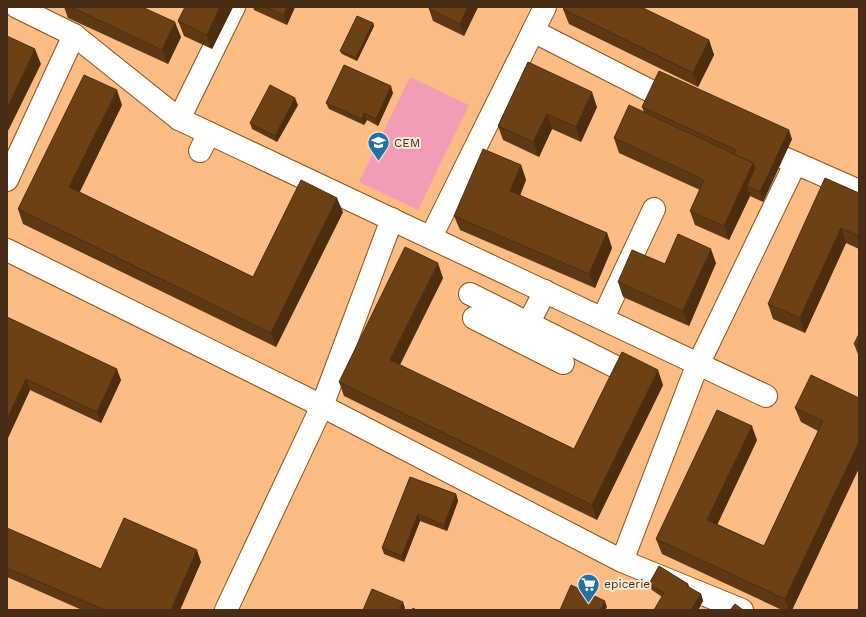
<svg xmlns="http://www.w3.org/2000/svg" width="866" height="617" font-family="'Work Sans',sans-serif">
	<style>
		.green { fill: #f39cb5 }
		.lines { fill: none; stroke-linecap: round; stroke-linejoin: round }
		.street-casing { stroke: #8c5216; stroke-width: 24 }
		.street { stroke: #fff; stroke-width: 22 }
		.wall { fill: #5d3813 }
		.shaded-wall { fill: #4c2e0f }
		.building { fill: #6c4116; stroke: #4c2e0f }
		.labels { text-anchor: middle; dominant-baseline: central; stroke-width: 4; stroke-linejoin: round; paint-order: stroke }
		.poi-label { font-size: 12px; fill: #472d16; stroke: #fde8d8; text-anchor: start }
	</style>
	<rect width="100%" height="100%" fill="#fdbc84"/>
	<!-- green -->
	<polygon class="green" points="410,77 469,105 418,210 359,182"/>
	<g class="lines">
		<defs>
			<g id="street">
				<polyline points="17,7 74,35 179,119 766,396"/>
				<polyline points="533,31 676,104"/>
				<polyline points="179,119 234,7"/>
				<polyline points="200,151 209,133"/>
				<polyline points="782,157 859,191"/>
				<polyline points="7,180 74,35"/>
				<polyline points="431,237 545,7"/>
				<polyline points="7,250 322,406 622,561 742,610"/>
				<polyline points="470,294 624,371"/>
				<polyline points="474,318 563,363"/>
				<polyline points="603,318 654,209"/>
				<polyline points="522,336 545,291"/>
				<polyline points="622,561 695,371 795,164"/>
				<polyline points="226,610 322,406 392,219"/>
			</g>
		</defs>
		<!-- street casing -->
		<use href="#street" class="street-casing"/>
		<!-- street -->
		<use href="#street" class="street"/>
	</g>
	<!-- wall -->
	<g class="wall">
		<polygon points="64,7 142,7 181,37 168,64 68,18"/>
		<polygon points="185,7 233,7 212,49 184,36 178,21"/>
		<polygon points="253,7 295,7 287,25 254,10"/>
		<polygon points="478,7 464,36 433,21 429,9"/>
		<polygon points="563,9 709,40 714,55 698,87 569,24"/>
		<polygon points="373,23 374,26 357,61 342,54 340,51"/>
		<polygon points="528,62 597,107 581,142 552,129 539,157 503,140 498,126"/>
		<polygon points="393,93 378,126 367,120 364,125 329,109 326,103"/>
		<polygon points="122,105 79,192 253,277 343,212 276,347 23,224 18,209"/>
		<polygon points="298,105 277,142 252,129 250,123"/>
		<polygon points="642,107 792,139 763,202 750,196 729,240 695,225 690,211 700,190 619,153 614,138 644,112"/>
		<polygon points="521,165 526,180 520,196 607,233 612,248 595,288 460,230 454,216"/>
		<polygon points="859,193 859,249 846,243 805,333 773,319 768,304"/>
		<polygon points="716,263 689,326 623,297 618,282 665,264"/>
		<polygon points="443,278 400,365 574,449 663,385 597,520 344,396 339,382"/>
		<polygon points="7,317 121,380 101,423 30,390 7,440"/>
		<polygon points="859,334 859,357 854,344"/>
		<polygon points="859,398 859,468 792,610 782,610 662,554 656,539 757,440 717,524 764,546 818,431 801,422 795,408"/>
		<polygon points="410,477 456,494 458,501 447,531 420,521 404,562 384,554 382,548"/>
		<polygon points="7,528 101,569 201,562 180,610 82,610 7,577"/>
		<polygon points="649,584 688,584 690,588 701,594 703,601 698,610 654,610 662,597 652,590"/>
	</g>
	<!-- shaded-wall -->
	<g class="shaded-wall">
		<polygon points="220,7 233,7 212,49 207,35"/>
		<polygon points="287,7 295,7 287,25 284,15"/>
		<polygon points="468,7 478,7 464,36 460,24"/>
		<polygon points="175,22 181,37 168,64 162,50"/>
		<polygon points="373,23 374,26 357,61 356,58"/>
		<polygon points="709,40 714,55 698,87 693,73"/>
		<polygon points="35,49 41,64 7,133 7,108"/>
		<polygon points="391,86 393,93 378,126 376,119"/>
		<polygon points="117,90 122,105 75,202 69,187"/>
		<polygon points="592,92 597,107 581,142 576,127"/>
		<polygon points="295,98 298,105 277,142 275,136"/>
		<polygon points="364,113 367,120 364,125 362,119"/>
		<polygon points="547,114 552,129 539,157 533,142"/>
		<polygon points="789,130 792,139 763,202 760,192"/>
		<polygon points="753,163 758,178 747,186 750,196 729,240 724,226"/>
		<polygon points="521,165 526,180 515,206 510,191"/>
		<polygon points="337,198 343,212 276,347 271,333"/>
		<polygon points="841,228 846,243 805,333 800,318"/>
		<polygon points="607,233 612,248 595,288 589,274"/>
		<polygon points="711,249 716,263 689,326 683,311"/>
		<polygon points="438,263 443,278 395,374 390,360"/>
		<polygon points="117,369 121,380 101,423 97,412"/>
		<polygon points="658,370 663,385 597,520 592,505"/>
		<polygon points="26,379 30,390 7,440 7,419"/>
		<polygon points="752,426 757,440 713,534 707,520"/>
		<polygon points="859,442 859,468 792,610 789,610 785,599"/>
		<polygon points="456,494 458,501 447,531 444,525"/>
		<polygon points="418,514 420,521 404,562 402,556"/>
		<polygon points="197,550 201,562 180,610 171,610"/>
		<polygon points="701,594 703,601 698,610 691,610"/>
		<polygon points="605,601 607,607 605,610 600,610"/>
		<polygon points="403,602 405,608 404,610 399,610"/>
	</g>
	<!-- building -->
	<g class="building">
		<polygon points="71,7 142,7 175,22 162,50"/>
		<polygon points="185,7 220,7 207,35 178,21"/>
		<polygon points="265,7 287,7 284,15"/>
		<polygon points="430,7 468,7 460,24 429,9"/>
		<polygon points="565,7 641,7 709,40 693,73 563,9"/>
		<polygon points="357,16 373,23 356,58 340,51"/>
		<polygon points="7,36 35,49 7,108"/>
		<polygon points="528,62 592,92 576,127 547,114 533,142 498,126"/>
		<polygon points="344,65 391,86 376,119 364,113 362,119 326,103"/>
		<polygon points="659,71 789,130 760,192 747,186 755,168 753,163 734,154 736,150 642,107"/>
		<polygon points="84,75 117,90 69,187 253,277 301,180 337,198 271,333 18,209"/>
		<polygon points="270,85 295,98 275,136 250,123"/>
		<polygon points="629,105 753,163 724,226 690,211 704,180 614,138"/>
		<polygon points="483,149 521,165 510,191 607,233 589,274 454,216"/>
		<polygon points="825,178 859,193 859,236 841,228 800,318 768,304"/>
		<polygon points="678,234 711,249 683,311 618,282 632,250 665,264"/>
		<polygon points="405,247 438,263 390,360 574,449 622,352 658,370 592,505 339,382"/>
		<polygon points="7,317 117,369 97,412 26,379 7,419"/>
		<polygon points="859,334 859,346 854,344"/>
		<polygon points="811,375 859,398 859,442 785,599 656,539 717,410 752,426 707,520 764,546 823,421 795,408"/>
		<polygon points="410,477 456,494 444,525 418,514 402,556 382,548"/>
		<polygon points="124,518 197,550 171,610 105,610 7,568 7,528 101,569"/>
		<polygon points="659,566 688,584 687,586 701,594 691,610 654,610 664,593 649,584"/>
		<polygon points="571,585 605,601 600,610 560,610"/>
		<polygon points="372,589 403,602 399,610 363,610"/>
		<polygon points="735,604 743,610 730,610"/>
		<polygon points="413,608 416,610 412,610"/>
	</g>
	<!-- icons -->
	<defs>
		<symbol id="school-pin" viewBox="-11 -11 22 30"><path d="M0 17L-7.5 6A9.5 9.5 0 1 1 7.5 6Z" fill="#2372a4" stroke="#fde8d8"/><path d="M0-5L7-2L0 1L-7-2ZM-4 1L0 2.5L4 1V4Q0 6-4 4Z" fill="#fff"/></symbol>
		<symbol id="supermarket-pin" viewBox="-11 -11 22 30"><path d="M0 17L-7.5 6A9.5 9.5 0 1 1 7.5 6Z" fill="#2372a4" stroke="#fde8d8"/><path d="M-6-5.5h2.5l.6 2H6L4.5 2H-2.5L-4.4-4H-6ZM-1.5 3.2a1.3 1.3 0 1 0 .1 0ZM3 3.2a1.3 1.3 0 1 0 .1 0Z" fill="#fff"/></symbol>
	</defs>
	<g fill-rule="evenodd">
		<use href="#school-pin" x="366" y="130" width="25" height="34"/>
		<use href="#supermarket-pin" x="576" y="572" width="25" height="34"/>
	</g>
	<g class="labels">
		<!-- poi labels -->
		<g class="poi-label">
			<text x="394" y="143">CEM</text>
			<text x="604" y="584">epicerie</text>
		</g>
	</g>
	<!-- border -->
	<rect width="866" height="617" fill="none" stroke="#472d16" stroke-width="16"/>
</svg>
